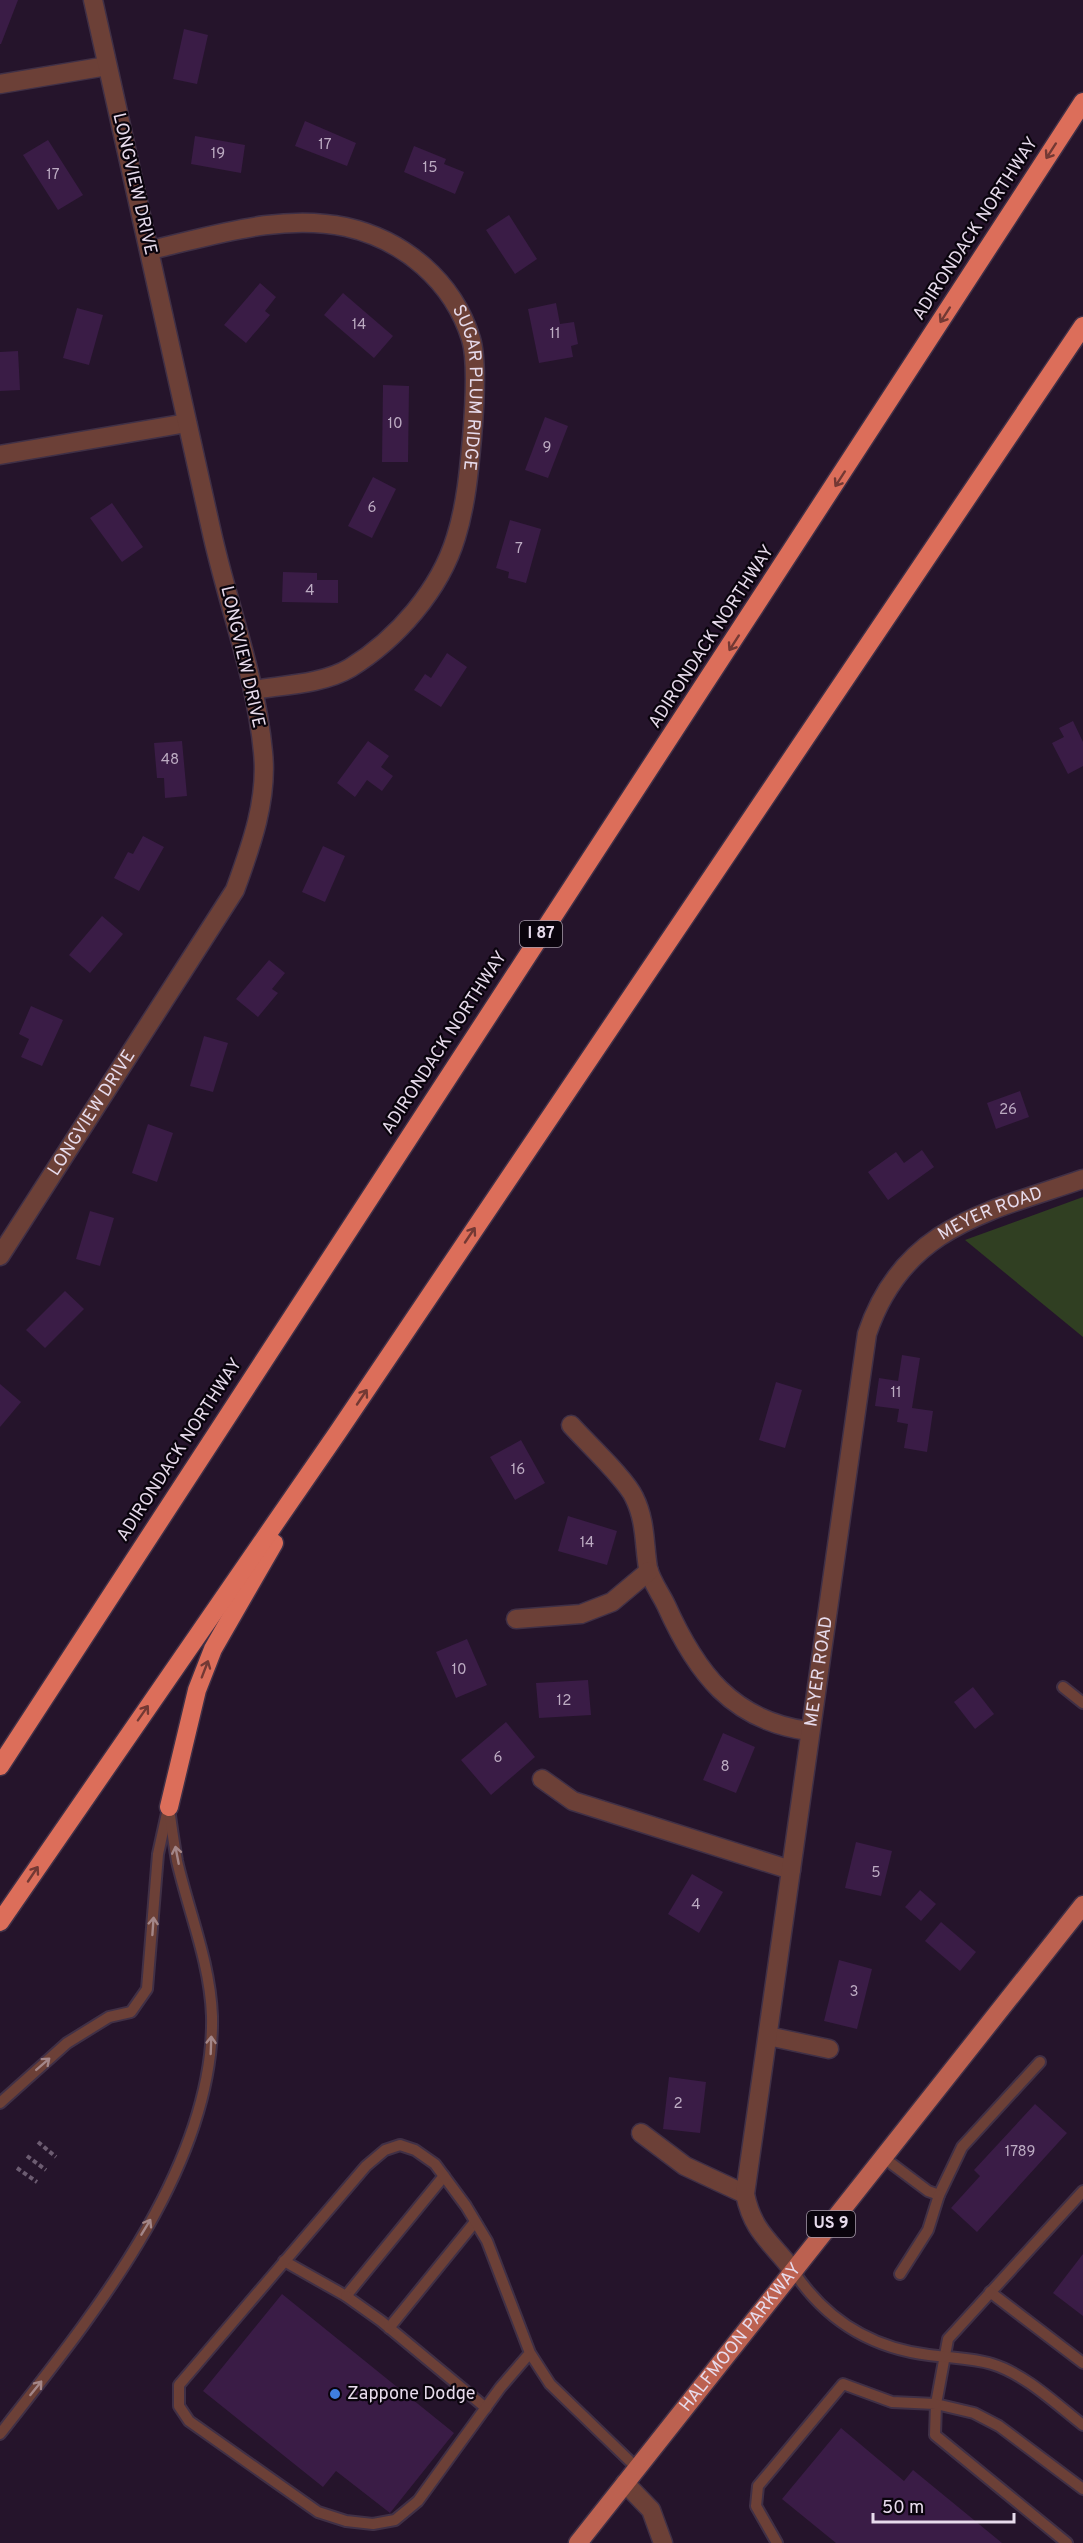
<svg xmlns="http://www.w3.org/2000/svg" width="1083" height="2543" font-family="Overpass,sans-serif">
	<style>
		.green { fill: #303f22 }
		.building { fill: #3a1c46 }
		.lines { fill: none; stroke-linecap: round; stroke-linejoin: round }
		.service-casing { stroke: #403046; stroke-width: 14 }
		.minor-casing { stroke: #403046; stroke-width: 21 }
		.primary-casing { stroke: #403046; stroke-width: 21 }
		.motorway-casing { stroke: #403046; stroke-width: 21 }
		.path { stroke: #6c5c71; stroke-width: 4; stroke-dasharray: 4.5 3; stroke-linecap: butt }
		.service { stroke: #6c4037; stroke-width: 10 }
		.minor { stroke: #6c4037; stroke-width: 18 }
		.primary { stroke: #bc6150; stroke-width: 18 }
		.motorway { stroke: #dc6e5a; stroke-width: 18 }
		.oneway { stroke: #733934 }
		.oneway2 { stroke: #a38688 }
		.shop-dot { fill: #3f7fe0; stroke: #0a040d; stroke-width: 2 }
		.labels { text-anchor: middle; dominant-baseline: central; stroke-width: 4.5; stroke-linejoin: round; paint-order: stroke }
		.number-label { font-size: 15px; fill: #bcabc2 }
		.shield { fill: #0a040d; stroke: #a59aa9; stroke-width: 1.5 }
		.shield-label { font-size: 16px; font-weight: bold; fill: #e7dbec }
		.street-label { font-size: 18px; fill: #e7dbec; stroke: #0a040d }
		.poi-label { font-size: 18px; fill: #e7dbec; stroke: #0a040d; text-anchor: start }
	</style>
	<rect width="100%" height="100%" fill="#25142b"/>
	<!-- green -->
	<polygon class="green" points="1083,1197 1083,1337 965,1240"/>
	<!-- building -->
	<g class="building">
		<polygon points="0,0 18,0 1,44 0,44"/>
		<polygon points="184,29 208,35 197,84 173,79"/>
		<polygon points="305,121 356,143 347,166 295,146"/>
		<polygon points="195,136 245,145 241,173 191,164"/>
		<polygon points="48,140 83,195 58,210 23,155"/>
		<polygon points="414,146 446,159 444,164 464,172 455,194 404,172"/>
		<polygon points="509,215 537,259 515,274 486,230"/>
		<polygon points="260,283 276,297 265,311 270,315 246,343 224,325"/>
		<polygon points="343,293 393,336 374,358 324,315"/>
		<polygon points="556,303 560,324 574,322 578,344 571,346 573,357 539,363 528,309"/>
		<polygon points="77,308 103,315 89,365 63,358"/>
		<polygon points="18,351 20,390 0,391 0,352"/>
		<polygon points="383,385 409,386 408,462 382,462"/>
		<polygon points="545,417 568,426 548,478 525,470"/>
		<polygon points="373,477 396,489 372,538 348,526"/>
		<polygon points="112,503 143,547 122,562 90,518"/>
		<polygon points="510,520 541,529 526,583 508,578 509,572 496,568"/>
		<polygon points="283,572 317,573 317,580 338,580 338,603 282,602"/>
		<polygon points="447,653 467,667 441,707 414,690 425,674 431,678"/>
		<polygon points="1073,721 1083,742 1083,766 1068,774 1052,743 1064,737 1059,728"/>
		<polygon points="182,741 187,796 165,798 164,778 157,778 154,743"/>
		<polygon points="368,741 389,756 381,767 393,776 382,791 367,780 355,797 337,783"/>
		<polygon points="143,836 164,847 139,891 114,878 128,852 133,854"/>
		<polygon points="323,846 345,856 325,902 302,892"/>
		<polygon points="102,916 123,934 90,973 69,955"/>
		<polygon points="269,960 285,973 272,989 278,993 258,1017 236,999"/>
		<polygon points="31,1006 63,1020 42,1066 21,1057 29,1039 19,1034"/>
		<polygon points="204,1036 228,1043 213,1092 190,1086"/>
		<polygon points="1020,1091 1029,1117 996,1129 987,1103"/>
		<polygon points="148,1124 173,1133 157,1182 132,1173"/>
		<polygon points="922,1150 934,1167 888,1200 868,1172 896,1152 904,1163"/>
		<polygon points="90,1211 114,1218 100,1266 76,1259"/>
		<polygon points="65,1291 84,1309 45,1348 26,1330"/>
		<polygon points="902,1355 920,1358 912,1408 933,1411 927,1452 904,1448 908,1424 897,1422 899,1409 875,1406 879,1378 898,1381"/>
		<polygon points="776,1382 802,1390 785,1448 759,1440"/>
		<polygon points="0,1384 21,1402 0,1427"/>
		<polygon points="521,1440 545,1483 515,1500 490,1457"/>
		<polygon points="568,1516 617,1531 607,1565 558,1551"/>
		<polygon points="467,1639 487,1685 456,1698 436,1652"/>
		<polygon points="588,1680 591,1715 539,1718 536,1683"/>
		<polygon points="973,1687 994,1714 975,1729 954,1702"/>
		<polygon points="506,1722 535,1757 491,1795 461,1760"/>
		<polygon points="723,1733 755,1747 736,1793 703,1780"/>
		<polygon points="856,1842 892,1851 881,1896 845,1888"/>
		<polygon points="692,1874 723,1892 699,1933 668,1914"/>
		<polygon points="920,1890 936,1904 921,1921 905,1907"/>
		<polygon points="941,1922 976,1952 960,1971 925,1941"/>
		<polygon points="839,1960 872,1969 857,2029 824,2021"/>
		<polygon points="669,2077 706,2082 700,2133 663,2129"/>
		<polygon points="1035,2104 1067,2133 977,2232 951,2208 980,2176 974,2170"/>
		<polygon points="1083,2254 1083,2316 1053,2293"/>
		<polygon points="282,2294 454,2433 390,2513 336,2471 323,2487 203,2391"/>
		<polygon points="841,2428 904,2481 913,2470 1002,2543 836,2543 782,2499"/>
	</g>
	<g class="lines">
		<defs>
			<g id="service">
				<polyline points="1063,1687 1083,1703"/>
				<polyline points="0,2103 67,2043 109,2017 131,2012 147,1989 158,1854 167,1813"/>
				<polyline points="884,2158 928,2191 939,2195 962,2147 1040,2062"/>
				<polyline points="1083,2191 948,2339 936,2404 974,2413 999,2426 1083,2489"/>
				<polyline points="284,2261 346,2296 444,2176"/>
				<path d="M794,2272C826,2320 872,2348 929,2355C950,2358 972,2358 992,2364C1025,2374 1056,2404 1083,2425"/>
				<polyline points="900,2274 928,2230 939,2195"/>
				<polyline points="990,2292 1083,2363"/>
				<polyline points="346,2296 381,2321 486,2408"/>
				<polyline points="389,2328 475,2222"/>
				<polyline points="530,2353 500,2388 418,2501 395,2520 373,2524 346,2521 318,2512 189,2421 179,2406 179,2385 366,2166 385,2150 400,2145 415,2150 435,2164 466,2206 487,2241 530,2353 550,2384 637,2468"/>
				<path d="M0,2434C89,2320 215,2168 212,2016C210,1962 189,1913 177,1861C174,1843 171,1825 169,1807"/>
				<polyline points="777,2543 756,2506 758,2486 843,2384 892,2402 936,2404 935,2435 1067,2543"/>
			</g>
			<g id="minor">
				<polyline points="0,84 107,66"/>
				<path id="s1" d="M150,250C213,236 280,213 346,227C404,240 453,281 471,339C478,362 474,414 472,438C469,471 466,505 456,537C440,590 397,639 350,668C323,684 284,685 253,690"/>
				<polyline points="0,455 187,423"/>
				<path id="s2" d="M0,1256L235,890C251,846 268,800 263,752C256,676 227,603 211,529C171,353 131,177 93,0"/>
				<path d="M571,1425C586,1442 626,1479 634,1497C646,1521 644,1544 648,1568C651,1581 661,1594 666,1605C696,1672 732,1721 809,1731"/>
				<polyline points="516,1619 581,1614 612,1602 649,1571"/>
				<polyline points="542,1779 573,1801 791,1870"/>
				<polyline points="768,2036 829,2049"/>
				<polyline points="641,2133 685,2166 745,2194"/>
				<path id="s3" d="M794,2272C772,2242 753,2233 745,2194L867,1334C903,1226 988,1212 1083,1179"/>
				<polyline points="625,2483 651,2510 663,2543"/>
			</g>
			<g id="primary">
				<path id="s4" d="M578,2543L1083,1905"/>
			</g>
			<g id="motorway">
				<path d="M0,1766C364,1213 721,656 1083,102"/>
				<polyline points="169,1807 197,1690 213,1649 274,1543"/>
				<polyline points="0,1922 338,1432 1083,326"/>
			</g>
		</defs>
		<!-- service casing -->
		<use href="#service" class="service-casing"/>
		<!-- minor casing -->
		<use href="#minor" class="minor-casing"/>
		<!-- primary casing -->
		<use href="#primary" class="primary-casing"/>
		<!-- motorway casing -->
		<use href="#motorway" class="motorway-casing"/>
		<!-- path -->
		<g class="path">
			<polyline points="38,2142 56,2157"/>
			<polyline points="27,2156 46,2170"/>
			<polyline points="17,2168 37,2182"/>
		</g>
		<!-- service -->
		<use href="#service" class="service"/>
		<!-- minor -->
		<use href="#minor" class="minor"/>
		<!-- primary -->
		<use href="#primary" class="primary"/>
		<!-- motorway -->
		<use href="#motorway" class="motorway"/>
	</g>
	<!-- one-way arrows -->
	<defs><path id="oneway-shaft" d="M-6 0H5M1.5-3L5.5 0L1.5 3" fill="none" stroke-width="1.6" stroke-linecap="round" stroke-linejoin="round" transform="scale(1.5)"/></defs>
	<g class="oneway">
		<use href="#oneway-shaft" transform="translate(1051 151) rotate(123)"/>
		<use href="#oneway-shaft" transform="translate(945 315) rotate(123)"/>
		<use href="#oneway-shaft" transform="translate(840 479) rotate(123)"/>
		<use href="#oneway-shaft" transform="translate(734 643) rotate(123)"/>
		<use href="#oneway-shaft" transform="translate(470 1235) rotate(-56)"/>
		<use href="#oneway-shaft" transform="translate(362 1397) rotate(-56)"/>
		<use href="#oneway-shaft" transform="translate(205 1669) rotate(-69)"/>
		<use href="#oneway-shaft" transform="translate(143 1713) rotate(-55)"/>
		<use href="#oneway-shaft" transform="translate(33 1874) rotate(-56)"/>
	</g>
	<g class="oneway2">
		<use href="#oneway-shaft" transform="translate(177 1855) rotate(-101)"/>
		<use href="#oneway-shaft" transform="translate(153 1926) rotate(-86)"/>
		<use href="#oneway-shaft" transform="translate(211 2045) rotate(-88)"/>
		<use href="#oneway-shaft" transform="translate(43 2064) rotate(-41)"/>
		<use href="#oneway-shaft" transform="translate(146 2227) rotate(-59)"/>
		<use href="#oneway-shaft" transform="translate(36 2388) rotate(-51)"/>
	</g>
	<!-- markers -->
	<circle class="shop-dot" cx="335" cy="2394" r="6"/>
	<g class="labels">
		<!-- number labels -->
		<g class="number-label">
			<text x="325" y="145">17</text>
			<text x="218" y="154">19</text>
			<text x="430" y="168">15</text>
			<text x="53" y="175">17</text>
			<text x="359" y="325">14</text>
			<text x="555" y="334">11</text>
			<text x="395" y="424">10</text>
			<text x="547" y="448">9</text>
			<text x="372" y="508">6</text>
			<text x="519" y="549">7</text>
			<text x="310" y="591">4</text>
			<text x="170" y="760">48</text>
			<text x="1008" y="1110">26</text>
			<text x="896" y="1393">11</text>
			<text x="518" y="1470">16</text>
			<text x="587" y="1543">14</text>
			<text x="459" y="1670">10</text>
			<text x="564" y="1701">12</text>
			<text x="498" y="1758">6</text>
			<text x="725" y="1767">8</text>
			<text x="876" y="1873">5</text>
			<text x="696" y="1905">4</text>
			<text x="854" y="1992">3</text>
			<text x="678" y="2104">2</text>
			<text x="1020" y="2152">1789</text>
		</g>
		<!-- shield labels -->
		<g class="shield">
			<rect x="520" y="921" width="42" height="26" rx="4.5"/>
			<rect x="807" y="2211" width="48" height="26" rx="4.5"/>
		</g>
		<g class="shield-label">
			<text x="541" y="934">I 87</text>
			<text x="831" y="2224">US 9</text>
		</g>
		<!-- street labels -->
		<g class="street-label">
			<text transform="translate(134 184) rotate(77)">LONGVIEW DRIVE</text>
			<text transform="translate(976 229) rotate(-57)">ADIRONDACK NORTHWAY</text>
			<text stroke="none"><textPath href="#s1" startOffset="423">SUGAR PLUM RIDGE</textPath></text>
			<text transform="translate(712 637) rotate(-57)">ADIRONDACK NORTHWAY</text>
			<text transform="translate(242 657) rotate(77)">LONGVIEW DRIVE</text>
			<text transform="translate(445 1043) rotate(-57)">ADIRONDACK NORTHWAY</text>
			<text stroke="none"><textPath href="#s2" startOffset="170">LONGVIEW DRIVE</textPath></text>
			<text stroke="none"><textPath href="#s3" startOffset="1142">MEYER ROAD</textPath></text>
			<text transform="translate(180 1450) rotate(-57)">ADIRONDACK NORTHWAY</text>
			<text stroke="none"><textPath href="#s3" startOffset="621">MEYER ROAD</textPath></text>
			<text stroke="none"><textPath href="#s4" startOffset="262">HALFMOON PARKWAY</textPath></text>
		</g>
		<!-- poi labels -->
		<g class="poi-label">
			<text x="347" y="2394">Zappone Dodge</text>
		</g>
	</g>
	<!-- scale -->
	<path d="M873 2513v9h141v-9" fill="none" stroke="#e7dbec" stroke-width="3"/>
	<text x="882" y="2513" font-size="18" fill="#e7dbec" stroke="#0a040d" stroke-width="4.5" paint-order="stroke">50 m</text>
</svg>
